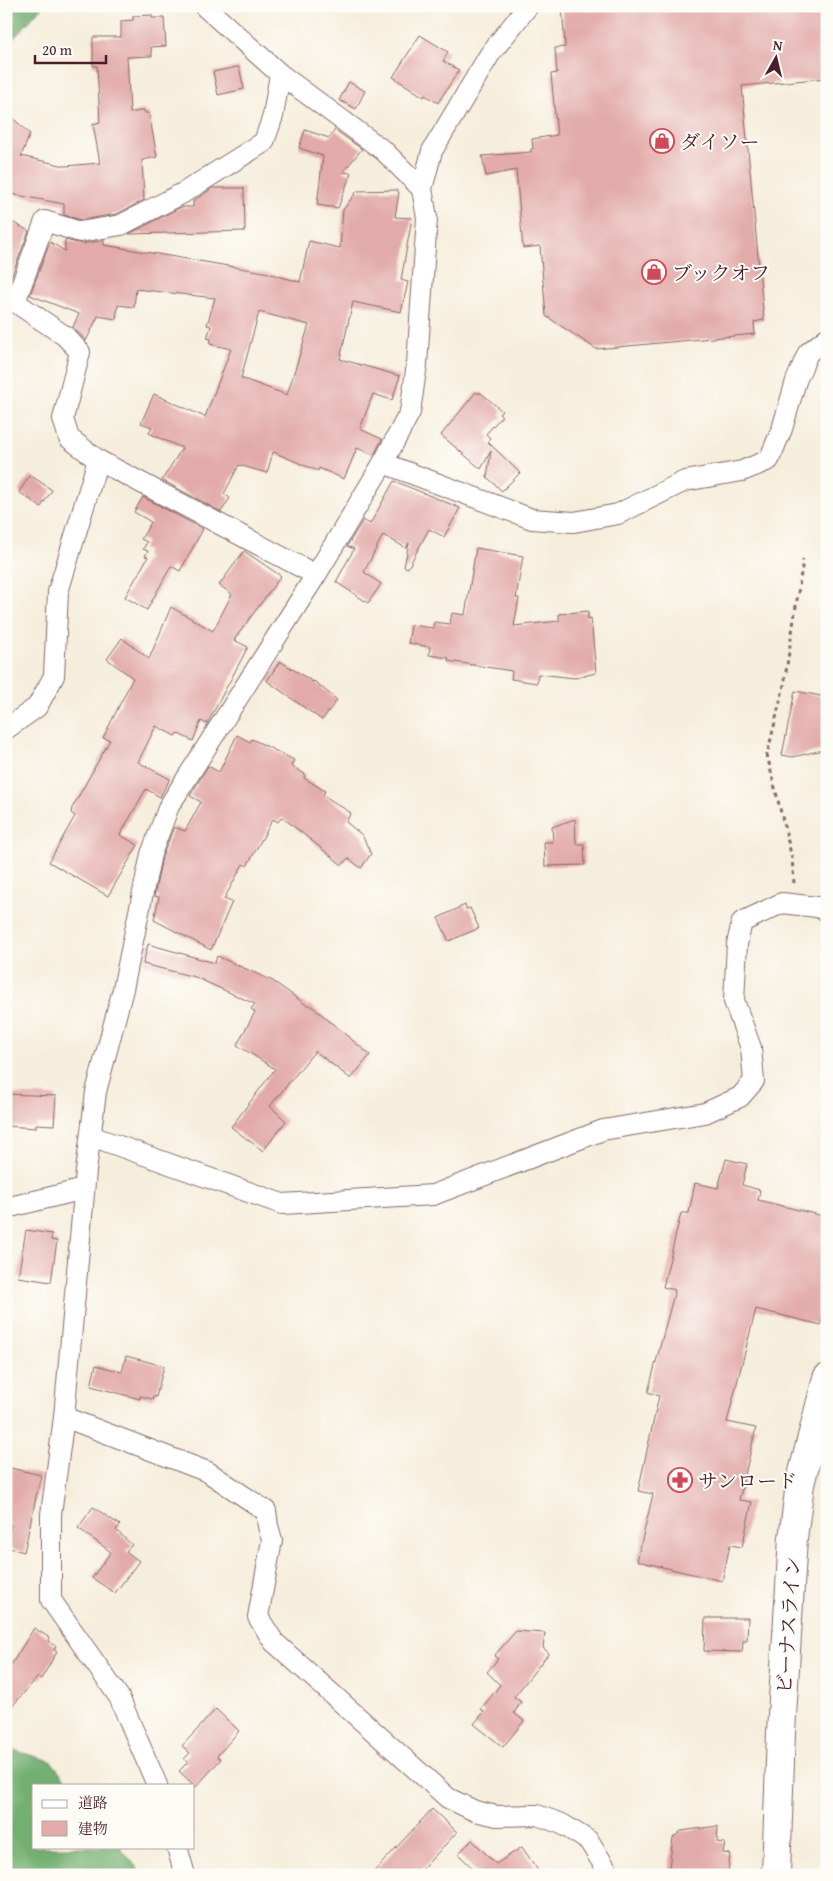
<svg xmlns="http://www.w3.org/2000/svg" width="833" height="1881" font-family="'Gentium Book Plus','Noto Serif JP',serif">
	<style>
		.forest { fill: #72af6f; stroke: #5e674d }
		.building { fill: #e2aaa8; fill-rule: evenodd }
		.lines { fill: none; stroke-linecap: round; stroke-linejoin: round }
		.minor-casing { stroke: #866769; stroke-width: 22 }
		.secondary-casing { stroke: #866769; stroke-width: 30 }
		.path { stroke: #866769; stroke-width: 3; stroke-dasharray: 4 4; stroke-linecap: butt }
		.minor { stroke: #fff; stroke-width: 20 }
		.secondary { stroke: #fff; stroke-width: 28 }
		.labels { text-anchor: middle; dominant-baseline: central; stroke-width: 4; stroke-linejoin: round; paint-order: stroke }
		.poi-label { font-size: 20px; fill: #4a1f2b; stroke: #fdfcf7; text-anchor: start }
		.street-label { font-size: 20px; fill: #4a1f2b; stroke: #fdfcf7 }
	</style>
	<rect width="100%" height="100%" fill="#fdfcf7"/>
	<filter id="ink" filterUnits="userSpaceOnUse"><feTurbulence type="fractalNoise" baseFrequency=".02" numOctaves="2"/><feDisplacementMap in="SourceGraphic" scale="10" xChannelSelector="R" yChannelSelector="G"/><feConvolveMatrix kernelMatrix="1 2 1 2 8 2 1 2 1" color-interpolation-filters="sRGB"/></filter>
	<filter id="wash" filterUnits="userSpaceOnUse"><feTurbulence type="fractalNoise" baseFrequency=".0096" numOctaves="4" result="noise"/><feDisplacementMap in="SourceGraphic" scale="20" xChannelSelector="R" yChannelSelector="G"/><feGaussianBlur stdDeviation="1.12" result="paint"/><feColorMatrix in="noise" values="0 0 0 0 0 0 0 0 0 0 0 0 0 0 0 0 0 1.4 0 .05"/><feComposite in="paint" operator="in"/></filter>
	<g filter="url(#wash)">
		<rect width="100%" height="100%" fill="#f6eedc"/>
		<!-- forest -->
		<g class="forest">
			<polygon points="6,6 43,6 6,47"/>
			<polygon points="6,1748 51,1761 70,1785 34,1785 34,1847 120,1847 138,1869 137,1875 6,1875"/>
		</g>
		<g id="blocks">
			<!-- building -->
			<g class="building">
				<polygon points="562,6 827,6 827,78 742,86 764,320 754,322 755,334 596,349 546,316 540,246 523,248 516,170 486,176 482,156 531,152 531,149 533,149 532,139 557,135 551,74 557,73 555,48 565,47"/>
				<polygon points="152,15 152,18 164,18 166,46 151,47 152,56 127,57 130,113 144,110 145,113 149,113 157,157 142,160 144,200 117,214 81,220 64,215 64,204 6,193 6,112 30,134 21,156 65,166 100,163 93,124 100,122 97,66 93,66 93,37 121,37 121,21 133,20 133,16"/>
				<polygon points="420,35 448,52 443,61 459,70 438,103 425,95 424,97 393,77"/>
				<polygon points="237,67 239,67 244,89 218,95 213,72"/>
				<polygon points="349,82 365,91 356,109 339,100"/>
				<polygon points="305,130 329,138 335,130 362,149 343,172 351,173 338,208 317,205 323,156 299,148"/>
				<polygon points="213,188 244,188 245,231 129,234 181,207 193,207 193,201"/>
				<path d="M396,190L399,192L395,217L412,218L401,280L408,282L401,312L353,302L340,359L400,376L392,400L373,394L360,429L382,439L374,455L357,448L344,479L319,468L318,471L273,452L267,473L239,465L224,494L230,498L221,512L162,480L182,448L149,433L152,427L141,423L154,394L205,417L231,349L210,344L211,339L207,338L211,326L207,325L215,298L136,289L134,307L118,305L116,319L98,316L86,341L73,327L79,314L30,295L50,242L65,251V240L82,244L104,240V245L264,272L300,282L309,241L340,248L343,210L357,191ZM259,312L309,325L287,395L241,378Z"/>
				<polygon points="6,219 29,231 7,288 6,288"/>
				<polygon points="476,392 479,394 480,392 502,411 499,414 502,416 486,434 490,438 487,441 520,473 502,491 487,477 491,451 481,469 441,435"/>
				<polygon points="30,475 52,490 41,507 19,492"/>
				<polygon points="394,481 460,508 444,537 429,529 408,568 404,567 409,543 406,548 383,535 364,572 381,584 368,603 336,582 354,549 347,546 363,520 370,524"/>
				<polygon points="143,497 203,529 180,571 171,566 147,610 125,597 148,557 145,556 148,551 143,549 147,542 141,539 151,522 134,512"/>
				<polygon points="476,548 523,556 516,598 519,598 514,626 559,621 559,614 588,611 588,619 591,618 596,673 575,678 538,674 537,683 511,679 512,671 448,661 449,658 429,655 430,647 408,643 411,625 433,628 434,622 450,624 452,613 465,615"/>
				<polygon points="244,551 281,576 234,640 248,647 207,724 201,721 193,741 177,733 175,736 156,726 138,762 170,779 160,797 146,789 120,835 138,845 108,896 49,862 75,816 71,813 72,808 110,740 103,738 133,678 107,659 122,638 149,659 171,607 213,631 232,594 219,585"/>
				<polygon points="280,661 313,682 314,681 337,700 322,720 267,681"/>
				<polygon points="795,691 827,697 827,749 793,757 782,755"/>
				<polygon points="237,735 250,742 252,739 294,760 291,766 305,774 304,778 325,791 323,795 351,813 346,822 362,835 371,854 361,868 348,858 342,865 282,817 278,822 273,819 247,866 243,864 224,899 232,902 211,950 154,920 159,897 154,896 162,857 174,827 185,831 201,802 190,796 208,766 219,772"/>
				<polygon points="575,819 576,844 584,844 585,865 545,866 544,842 553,842 552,827"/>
				<polygon points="465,905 466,909 470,908 479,928 449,941 438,918"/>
				<polygon points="148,944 215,963 217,956 273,981 308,1006 309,1004 370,1055 351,1079 315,1051 270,1106 286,1121 263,1151 231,1127 275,1069 237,1045 255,1012 251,1009 255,1004 195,977 143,964"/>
				<polygon points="6,1094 56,1096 54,1125 36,1124 36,1128 6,1126"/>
				<polygon points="726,1159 747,1164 742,1185 760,1190 758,1200 827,1217 827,1301 821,1325 756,1309 727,1422 756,1428 739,1500 752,1502 742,1547 730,1545 722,1581 637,1561 653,1494 638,1491 659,1396 648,1392 675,1290 663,1287 681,1213 689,1213 695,1183 718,1188"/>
				<polygon points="26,1230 52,1234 51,1240 57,1241 51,1282 18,1277"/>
				<polygon points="126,1356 164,1366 156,1397 153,1396 152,1399 140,1396 140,1399 91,1386 96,1365 122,1372"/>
				<polygon points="6,1467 41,1475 24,1552 6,1547 11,1524 6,1523"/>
				<polygon points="93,1507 120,1525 116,1530 132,1545 126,1551 139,1561 115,1593 92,1578 111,1552 78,1528"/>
				<polygon points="705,1618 748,1618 747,1641 743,1641 742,1652 704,1651"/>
				<polygon points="34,1628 50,1638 48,1641 56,1646 54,1650 57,1652 41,1679 38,1677 6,1713 6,1673"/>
				<polygon points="516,1631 545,1633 543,1648 549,1653 514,1697 521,1702 514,1713 524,1721 503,1747 474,1724 484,1712 481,1709 500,1685 487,1672 498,1659 494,1656"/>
				<polygon points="216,1709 239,1731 217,1756 221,1759 196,1787 179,1771 188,1762 184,1759 190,1753 182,1746"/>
				<polygon points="432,1809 457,1832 417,1875 371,1875"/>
				<polygon points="718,1826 717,1842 725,1843 723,1853 730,1854 728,1875 668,1875 673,1838 681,1831"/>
				<polygon points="472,1840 496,1864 522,1847 541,1875 480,1875 458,1854"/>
			</g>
		</g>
	</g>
	<g filter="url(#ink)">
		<use href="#blocks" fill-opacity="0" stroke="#866769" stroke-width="1"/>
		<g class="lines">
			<defs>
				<g id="minor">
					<polyline points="204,6 280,74 384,151 422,189"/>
					<polyline points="280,74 273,116 264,142 183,193 121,225 80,232 45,221 15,302 65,336 80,352 63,419 69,438 98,460 316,575"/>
					<polyline points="383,463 532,519 574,522 618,514 685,481 742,471 769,460 782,429 796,381 808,353 827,338"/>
					<polyline points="6,729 37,707 54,676 58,592 98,460"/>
					<polyline points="91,1136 282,1204 433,1195 603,1130 705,1113 740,1097 754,1081 751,1048 734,1001 737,944 742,922 782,903 817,907 827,911"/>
					<polyline points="6,1208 84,1189"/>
					<polyline points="64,1417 208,1472 266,1511 268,1526 272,1540 258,1617 274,1642 448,1798 475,1811 497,1816 537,1815 562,1824 589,1841 610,1875"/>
					<polyline points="157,1785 119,1697 51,1600 51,1514 64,1417 86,1171 96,1092 123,989 151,854 169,806 316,575 383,463 410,412 417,364 427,218 422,189 432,151 490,54 528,6"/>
					<polyline points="177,1847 185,1875"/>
				</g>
				<polyline id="secondary" points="776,1875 781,1732 793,1538 800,1484 827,1378"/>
			</defs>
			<!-- minor casing -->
			<use href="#minor" class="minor-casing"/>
			<!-- secondary casing -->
			<use href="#secondary" class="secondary-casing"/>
			<!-- path -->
			<polyline class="path" points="794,883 792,858 767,755 784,685 803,560"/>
			<!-- minor -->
			<use href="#minor" class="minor"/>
			<!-- secondary -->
			<use href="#secondary" class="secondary"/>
		</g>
	</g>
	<!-- icons -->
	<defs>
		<symbol id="shop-ring" viewBox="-11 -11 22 22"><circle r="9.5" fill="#fdfcf7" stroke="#d1495b" stroke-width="1.5"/><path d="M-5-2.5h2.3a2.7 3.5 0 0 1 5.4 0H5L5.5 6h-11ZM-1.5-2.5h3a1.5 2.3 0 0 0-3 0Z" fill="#d1495b"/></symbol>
		<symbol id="pharmacy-ring" viewBox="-11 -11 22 22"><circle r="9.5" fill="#fdfcf7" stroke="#d1495b" stroke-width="1.5"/><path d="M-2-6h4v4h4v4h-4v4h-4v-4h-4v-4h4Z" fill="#d1495b"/></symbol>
	</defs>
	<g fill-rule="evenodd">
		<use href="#shop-ring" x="648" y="127" width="28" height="28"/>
		<use href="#shop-ring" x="640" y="258" width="28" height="28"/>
		<use href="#pharmacy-ring" x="666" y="1466" width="28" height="28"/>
	</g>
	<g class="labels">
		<!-- poi labels -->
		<g class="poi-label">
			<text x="680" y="141">ダイソー</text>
			<text x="672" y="272">ブックオフ</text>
			<text x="698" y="1480">サンロード</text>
		</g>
		<!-- street labels -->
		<g class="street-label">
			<text transform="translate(788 1625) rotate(-86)">ビーナスライン</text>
		</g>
	</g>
	<!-- margin -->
	<rect width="833" height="1881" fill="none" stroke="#fdfcf7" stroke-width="25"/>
	<!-- legend -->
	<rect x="32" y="1784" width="162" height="65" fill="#fdfcf7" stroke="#b5a4a5"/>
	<rect x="42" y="1800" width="25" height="8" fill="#ffffff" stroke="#b5a4a5"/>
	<text x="78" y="1808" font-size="15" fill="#4a1f2b">道路</text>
	<rect x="42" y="1821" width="25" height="15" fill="#e2aaa8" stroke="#b5a4a5"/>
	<text x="78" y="1834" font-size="15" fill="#4a1f2b">建物</text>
	<!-- north arrow -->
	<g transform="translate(776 58) rotate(8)" stroke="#fdfcf7" stroke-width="4" paint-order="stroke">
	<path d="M0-4L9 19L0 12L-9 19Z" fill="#4a1f2b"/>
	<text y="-8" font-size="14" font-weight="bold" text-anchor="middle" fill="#4a1f2b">N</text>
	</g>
	<!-- scale -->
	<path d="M35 55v8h71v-8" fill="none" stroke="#4a1f2b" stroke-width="2.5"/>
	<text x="42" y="55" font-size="15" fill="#4a1f2b" stroke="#fdfcf7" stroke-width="4" paint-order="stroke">20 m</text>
</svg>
